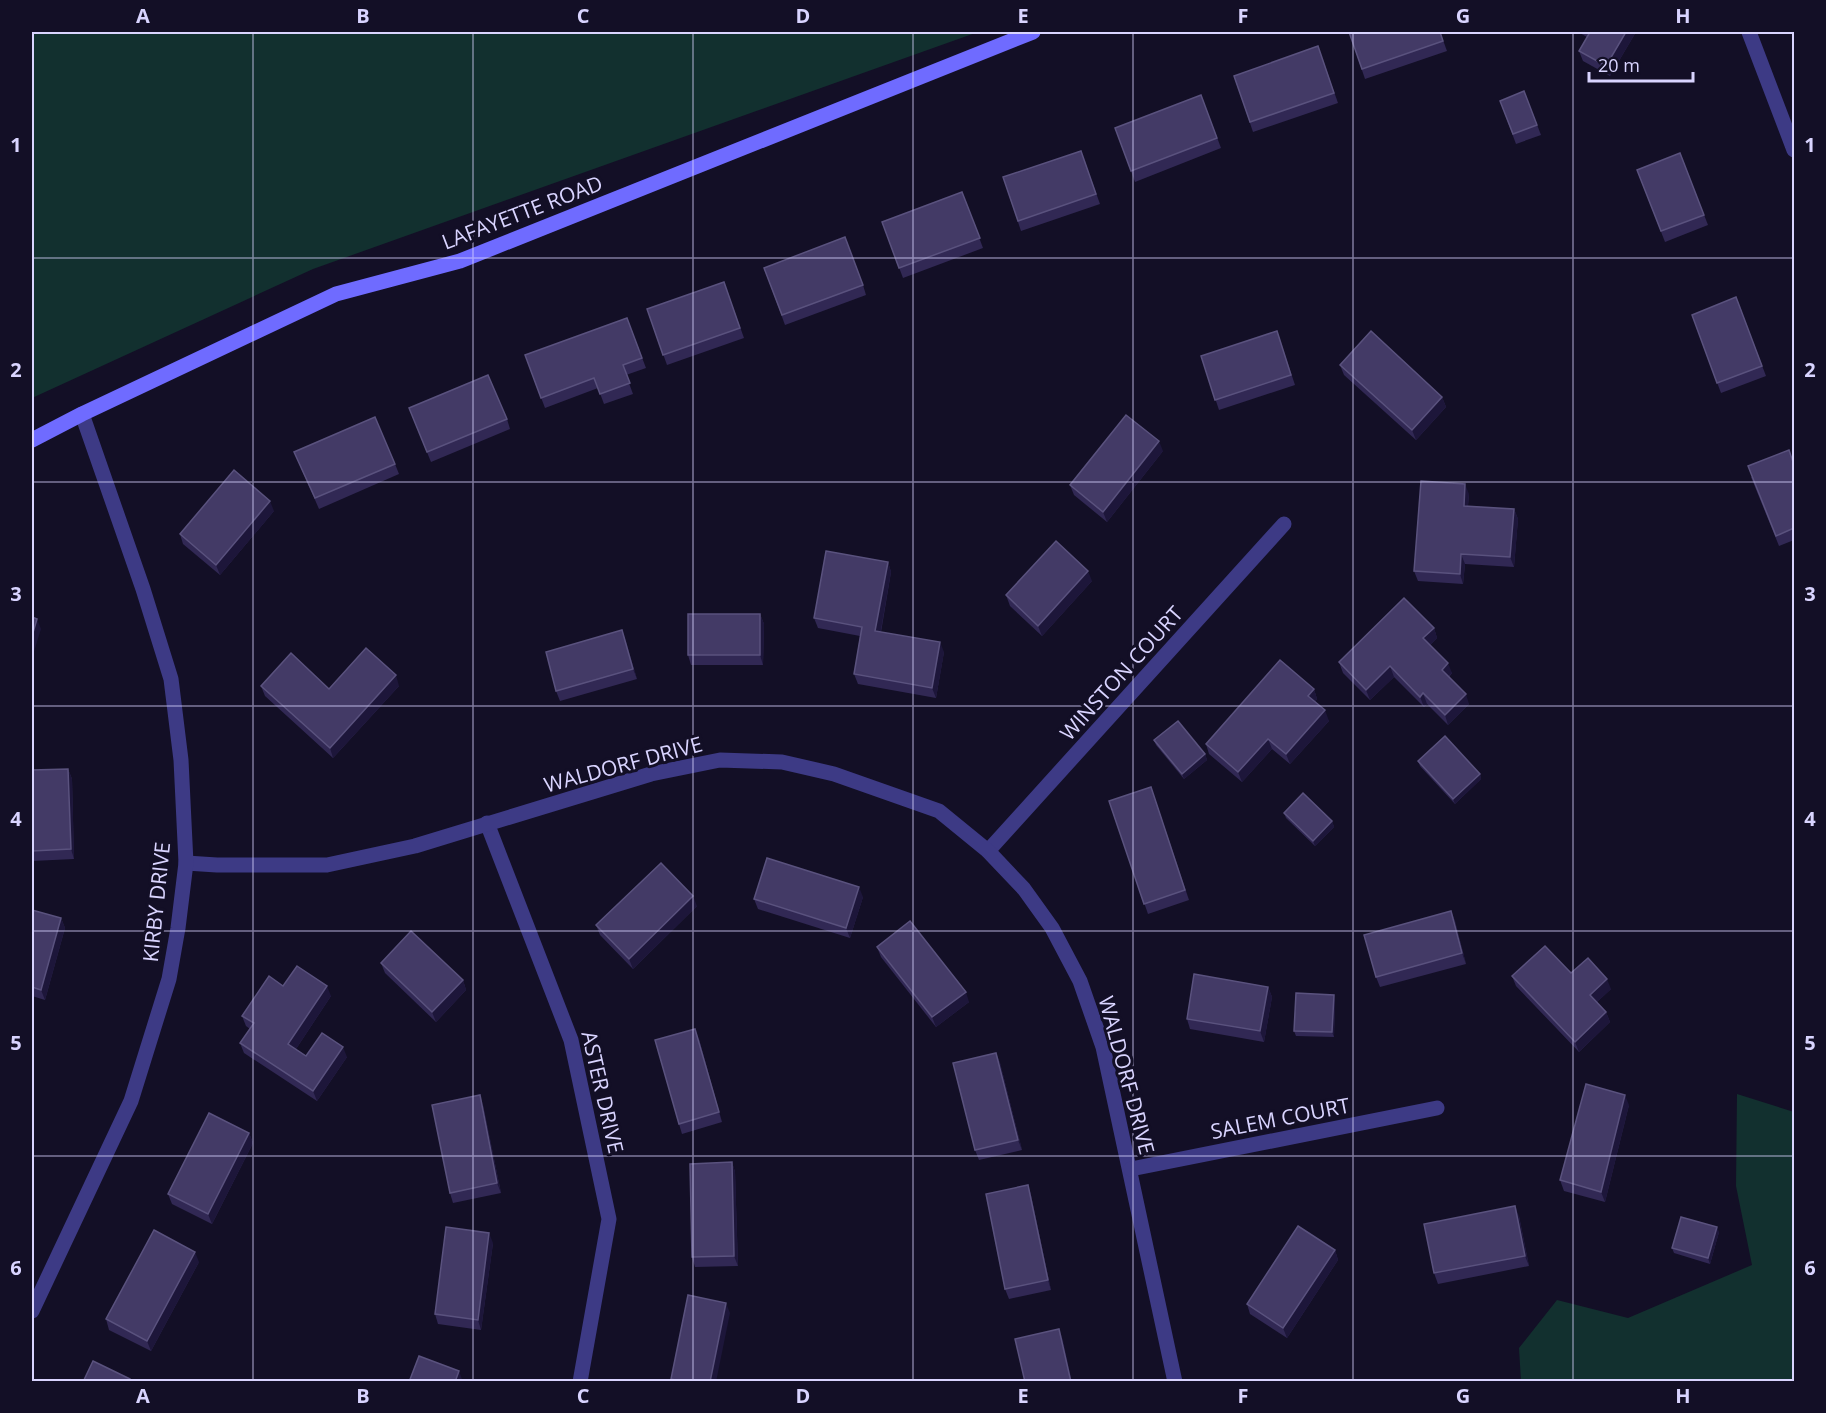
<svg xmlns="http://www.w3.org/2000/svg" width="1826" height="1413" font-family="'Open Sans',sans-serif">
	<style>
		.green { fill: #12302f }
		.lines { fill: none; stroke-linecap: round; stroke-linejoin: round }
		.minor { stroke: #3d3a85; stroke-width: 15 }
		.secondary { stroke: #6f6bff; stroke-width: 15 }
		.wall { fill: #312854 }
		.shaded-wall { fill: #1d163a }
		.building { fill: #433a66; stroke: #5a527e; stroke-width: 1.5 }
		.grid { fill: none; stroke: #d9d4ff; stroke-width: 1.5; stroke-opacity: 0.55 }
		.labels { text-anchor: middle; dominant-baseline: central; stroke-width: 6; stroke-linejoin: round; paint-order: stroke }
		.street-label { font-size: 21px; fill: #d9d4ff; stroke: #130f26 }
		.neatline { fill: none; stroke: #d9d4ff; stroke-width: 2 }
		.grid-label { font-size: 20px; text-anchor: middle; font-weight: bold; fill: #d9d4ff }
	</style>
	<rect width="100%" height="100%" fill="#130f26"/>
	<!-- green -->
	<g class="green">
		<polygon points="32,32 978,32 313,269 32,398"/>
		<polygon points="1737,1094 1794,1112 1794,1381 1521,1381 1519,1348 1557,1300 1628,1318 1752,1265 1736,1186"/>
	</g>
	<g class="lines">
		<!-- minor -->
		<g class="minor">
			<polyline points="1749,32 1794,150"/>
			<polyline points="487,823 571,1040 609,1219 580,1382"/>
			<polyline points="988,851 1284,524"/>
			<polyline points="186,863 217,865 327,865 415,846 651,774 720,760 782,762 834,774 939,811 988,851 1024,889 1052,928 1080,981 1103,1047 1175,1382"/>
			<polyline points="1131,1169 1437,1108"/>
			<polyline points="32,1311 131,1101 169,979 178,928 186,863 181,760 171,679 143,589 82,414"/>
		</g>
		<!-- secondary -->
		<polyline class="secondary" points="32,440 82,414 336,294 460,261 1033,32"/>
	</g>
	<!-- wall -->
	<g class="wall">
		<polygon points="1349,32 1440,32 1447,51 1365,79"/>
		<polygon points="1578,32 1636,32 1610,76 1583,61 1579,51 1587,37"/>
		<polygon points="1318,46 1338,103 1253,132 1234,76"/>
		<polygon points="1524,91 1541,135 1516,144 1500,101"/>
		<polygon points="1201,95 1221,148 1135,182 1115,128"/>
		<polygon points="1081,151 1100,204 1021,231 1003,177"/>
		<polygon points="1680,153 1708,225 1665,242 1637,170"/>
		<polygon points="962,192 983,248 903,278 882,222"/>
		<polygon points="764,268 863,285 866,295 785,325"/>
		<polygon points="724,282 744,338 667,365 647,309"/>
		<polygon points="1736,297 1766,376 1721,393 1692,315"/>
		<polygon points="627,318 646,368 626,375 633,394 604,404 598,388 545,408 525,355"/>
		<polygon points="1277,331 1295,385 1219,410 1201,356"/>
		<polygon points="1340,365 1442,397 1446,407 1416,440 1344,375"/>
		<polygon points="409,408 507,419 510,429 431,462"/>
		<polygon points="1163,451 1107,522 1074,495 1070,485"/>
		<polygon points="294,452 395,464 399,474 319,509"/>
		<polygon points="1794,465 1794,540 1779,546 1751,477"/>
		<polygon points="1469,494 1468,506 1514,509 1518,519 1514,567 1465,564 1463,584 1418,581 1414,571"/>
		<polygon points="274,511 220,575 183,544 180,534"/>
		<polygon points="888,562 891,572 881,632 944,652 936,698 858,684 854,674 860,636 818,628 814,618"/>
		<polygon points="1092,581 1042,636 1010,606 1006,595"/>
		<polygon points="760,614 764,624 763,665 691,665 688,655"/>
		<polygon points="1434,628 1437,638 1430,645 1452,673 1449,677 1469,704 1448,725 1427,704 1424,707 1394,677 1370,700 1343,673 1339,662"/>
		<polygon points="622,630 637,679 560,701 556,691"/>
		<polygon points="261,686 329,689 399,686 333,758 265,696"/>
		<polygon points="1314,689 1317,699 1315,702 1329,721 1290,764 1272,749 1242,782 1209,754 1206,744"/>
		<polygon points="1154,740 1205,754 1207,760 1184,779 1156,745"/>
		<polygon points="1418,761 1480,774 1481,779 1455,804 1420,766"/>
		<polygon points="68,769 72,779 74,859 32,861 32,770"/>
		<polygon points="1151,787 1189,900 1148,914 1109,801"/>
		<polygon points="1284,813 1332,821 1334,827 1315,846 1286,818"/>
		<polygon points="863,897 850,938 758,909 754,899"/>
		<polygon points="697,906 633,969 600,935 596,925"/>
		<polygon points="32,910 61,918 65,928 45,1000 32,996"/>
		<polygon points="1451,911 1455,921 1466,964 1380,987 1376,977"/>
		<polygon points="877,947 969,1002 936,1027 881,957"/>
		<polygon points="381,963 463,980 466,990 436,1022 385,973"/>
		<polygon points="1571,973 1611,989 1597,1002 1606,1012 1610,1022 1579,1052 1516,986 1512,976"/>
		<polygon points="283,986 331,996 296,1049 306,1056 347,1057 317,1101 244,1053 240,1043 250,1029 246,1026 242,1016"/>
		<polygon points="1268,987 1272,997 1264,1042 1190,1029 1187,1019"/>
		<polygon points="1335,1000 1334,1037 1296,1036 1294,1031"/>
		<polygon points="699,1039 722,1122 682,1134 679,1124"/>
		<polygon points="996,1053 1000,1063 1022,1150 979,1160 975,1150"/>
		<polygon points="483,1105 501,1193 453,1203 450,1193"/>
		<polygon points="1629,1105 1605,1202 1564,1191 1560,1180"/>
		<polygon points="249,1133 253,1143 212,1224 172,1204 168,1194"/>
		<polygon points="732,1162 735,1172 738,1266 695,1267 692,1257"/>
		<polygon points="1028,1185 1031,1195 1051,1290 1009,1299 1005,1289"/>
		<polygon points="1519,1216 1529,1266 1438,1284 1434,1273"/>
		<polygon points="1719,1232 1710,1264 1674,1253 1672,1248"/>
		<polygon points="493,1243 481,1330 438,1324 435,1314"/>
		<polygon points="1335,1250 1338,1260 1287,1338 1250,1314 1247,1304"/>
		<polygon points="199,1262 151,1351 109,1330 106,1319"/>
	</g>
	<!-- shaded-wall -->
	<g class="shaded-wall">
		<polygon points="1626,32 1636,32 1610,76 1606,66"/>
		<polygon points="1442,397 1446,407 1416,440 1412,430"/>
		<polygon points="1159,441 1163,451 1107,522 1103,512"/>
		<polygon points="1465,484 1469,494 1467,516 1464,506"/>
		<polygon points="270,501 274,511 220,575 216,565"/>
		<polygon points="1514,509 1518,519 1514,567 1510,557"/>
		<polygon points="1461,554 1465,564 1463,584 1460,574"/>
		<polygon points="888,562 891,572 879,641 875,631"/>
		<polygon points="1088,571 1092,581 1042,636 1038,626"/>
		<polygon points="760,614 764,624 763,665 760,655"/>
		<polygon points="37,619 41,629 32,658 32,636"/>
		<polygon points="1434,628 1437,638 1427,648 1423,638"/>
		<polygon points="622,630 626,641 637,679 633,669"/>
		<polygon points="940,642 944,652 936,698 932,688"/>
		<polygon points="1448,663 1452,673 1445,680 1442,670"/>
		<polygon points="1390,666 1394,677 1370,700 1366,690"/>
		<polygon points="396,675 399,686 333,758 330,748"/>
		<polygon points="1314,689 1317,699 1312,706 1308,696"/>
		<polygon points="1423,693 1427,704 1424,707 1420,697"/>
		<polygon points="1466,694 1469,704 1448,725 1445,715"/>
		<polygon points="1325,710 1329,721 1290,764 1286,754"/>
		<polygon points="1268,739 1272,749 1242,782 1238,772"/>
		<polygon points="1205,754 1207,760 1184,779 1182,774"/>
		<polygon points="68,769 72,779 74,859 71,849"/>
		<polygon points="1480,774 1481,779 1455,804 1453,799"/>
		<polygon points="1332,821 1334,827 1315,846 1313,841"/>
		<polygon points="859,887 863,897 850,938 846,928"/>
		<polygon points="693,896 697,906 633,969 629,959"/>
		<polygon points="1451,911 1455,921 1466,964 1462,953"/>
		<polygon points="61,918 65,928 45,1000 41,990"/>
		<polygon points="1607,979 1611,989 1594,1005 1590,995"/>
		<polygon points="463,980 466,990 436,1022 432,1012"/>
		<polygon points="327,986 331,996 292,1055 288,1044"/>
		<polygon points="1268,987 1272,997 1264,1042 1260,1031"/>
		<polygon points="966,992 969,1002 936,1027 932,1017"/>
		<polygon points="1334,995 1335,1000 1334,1037 1332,1032"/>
		<polygon points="1606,1012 1610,1022 1579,1052 1575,1042"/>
		<polygon points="695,1029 699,1039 722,1122 719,1112"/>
		<polygon points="343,1047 347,1057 317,1101 313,1091"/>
		<polygon points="996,1053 1000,1063 1022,1150 1018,1140"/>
		<polygon points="480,1095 483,1105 501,1193 497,1183"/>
		<polygon points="1625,1095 1629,1105 1605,1202 1601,1192"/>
		<polygon points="249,1133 253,1143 212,1224 208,1214"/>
		<polygon points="732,1162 735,1172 738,1266 734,1256"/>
		<polygon points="1028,1185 1031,1195 1051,1290 1048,1280"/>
		<polygon points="1515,1206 1519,1216 1529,1266 1525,1256"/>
		<polygon points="1717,1227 1719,1232 1710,1264 1708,1258"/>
		<polygon points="489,1233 493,1243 481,1330 478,1320"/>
		<polygon points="1335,1250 1338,1260 1287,1338 1283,1328"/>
		<polygon points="195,1252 199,1262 151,1351 147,1341"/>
		<polygon points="726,1303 730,1313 716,1382 710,1382"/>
		<polygon points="1059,1329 1063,1340 1072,1382 1071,1382"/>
		<polygon points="459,1371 463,1382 455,1382"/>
	</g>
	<!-- building -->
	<g class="building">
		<polygon points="1349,32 1440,32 1443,41 1362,69"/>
		<polygon points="1590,32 1626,32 1606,66 1579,51"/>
		<polygon points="1318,46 1334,93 1250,122 1234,76"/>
		<polygon points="1524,91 1537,125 1513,134 1500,101"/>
		<polygon points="1201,95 1217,138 1131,171 1115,128"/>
		<polygon points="1081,151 1096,194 1018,221 1003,177"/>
		<polygon points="1680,153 1704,215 1661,231 1637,170"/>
		<polygon points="962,192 980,238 899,268 882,222"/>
		<polygon points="845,237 863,285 782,315 764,268"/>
		<polygon points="724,282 740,328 663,355 647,309"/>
		<polygon points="1736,297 1762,366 1717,383 1692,315"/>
		<polygon points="627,318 642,358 623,365 630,383 600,394 594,378 541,398 525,355"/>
		<polygon points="1277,331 1291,375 1215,400 1201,356"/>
		<polygon points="1371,331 1442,397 1412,430 1340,365"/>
		<polygon points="488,375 507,419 427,452 409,408"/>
		<polygon points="1126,415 1159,441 1103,512 1070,485"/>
		<polygon points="375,417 395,464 315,498 294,452"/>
		<polygon points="1789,450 1794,465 1794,528 1776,536 1748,466"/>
		<polygon points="234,470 270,501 216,565 180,534"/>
		<polygon points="1421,481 1465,484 1464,506 1514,509 1510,557 1461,554 1460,574 1414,571"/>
		<polygon points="1056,541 1088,571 1038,626 1006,595"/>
		<polygon points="826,551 888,562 875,631 940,642 932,688 854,674 862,627 814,618"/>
		<polygon points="1404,598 1434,628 1423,638 1448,663 1442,670 1466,694 1445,715 1423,693 1420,697 1390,666 1366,690 1339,662"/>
		<rect x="688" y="614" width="72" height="41"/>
		<polygon points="32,617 37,619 32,636"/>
		<polygon points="622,630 633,669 556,691 546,652"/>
		<polygon points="366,648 396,675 330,748 261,686 291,653 329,689"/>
		<polygon points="1280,660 1314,689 1308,696 1325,710 1286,754 1268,739 1238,772 1206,744"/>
		<polygon points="1178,721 1205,754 1182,774 1154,740"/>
		<polygon points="1445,736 1480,774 1453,799 1418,761"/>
		<polygon points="68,769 71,849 32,851 32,770"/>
		<polygon points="1151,787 1185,890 1144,904 1109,801"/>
		<polygon points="1303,793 1332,821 1313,841 1284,813"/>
		<polygon points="767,858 859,887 846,928 754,899"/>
		<polygon points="661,863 693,896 629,959 596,925"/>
		<polygon points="32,910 61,918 41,990 32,987"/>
		<polygon points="1451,911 1462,953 1376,977 1364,935"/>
		<polygon points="910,921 966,992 932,1017 877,947"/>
		<polygon points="411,931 463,980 432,1012 381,963"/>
		<polygon points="1545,946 1571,973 1588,958 1607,979 1590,995 1606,1012 1575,1042 1512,976"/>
		<polygon points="297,966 327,986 288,1044 306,1056 322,1033 343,1047 313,1091 240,1043 254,1023 242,1016 269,976 283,986"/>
		<polygon points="1194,974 1268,987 1260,1031 1187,1019"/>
		<polygon points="1296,993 1334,995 1332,1032 1294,1031"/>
		<polygon points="695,1029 719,1112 679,1124 655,1040"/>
		<polygon points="996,1053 1018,1140 975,1150 953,1063"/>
		<polygon points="1586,1084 1625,1095 1601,1192 1560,1180"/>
		<polygon points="480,1095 497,1183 450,1193 432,1105"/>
		<polygon points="209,1113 249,1133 208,1214 168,1194"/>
		<polygon points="732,1162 734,1256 692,1257 690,1164"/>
		<polygon points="1028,1185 1048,1280 1005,1289 986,1194"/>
		<polygon points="1515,1206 1525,1256 1434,1273 1424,1224"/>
		<polygon points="1681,1217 1717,1227 1708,1258 1672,1248"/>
		<polygon points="1298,1226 1335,1250 1283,1328 1247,1304"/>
		<polygon points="446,1227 489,1233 478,1320 435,1314"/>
		<polygon points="154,1230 195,1252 147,1341 106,1319"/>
		<polygon points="688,1295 726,1303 710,1382 684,1382 671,1379"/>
		<polygon points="1059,1329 1071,1382 1025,1382 1015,1339"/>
		<polygon points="419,1356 459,1371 455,1382 409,1382"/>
		<polygon points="93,1361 130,1379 129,1382 83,1382"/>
	</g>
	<!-- grid -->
	<path class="grid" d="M253,32V1382M473,32V1382M693,32V1382M913,32V1382M1133,32V1382M1353,32V1382M1573,32V1382M32,258H1794M32,482H1794M32,706H1794M32,931H1794M32,1156H1794"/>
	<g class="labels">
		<!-- street labels -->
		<g class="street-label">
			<text transform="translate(522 212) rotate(-21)">LAFAYETTE ROAD</text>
			<text transform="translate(1121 673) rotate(-48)">WINSTON COURT</text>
			<text transform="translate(623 764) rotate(-15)">WALDORF DRIVE</text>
			<text transform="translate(156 902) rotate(-84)">KIRBY DRIVE</text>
			<text transform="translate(1127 1075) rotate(75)">WALDORF DRIVE</text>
			<text transform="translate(603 1092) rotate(77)">ASTER DRIVE</text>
			<text transform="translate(1280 1118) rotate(-11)">SALEM COURT</text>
		</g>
	</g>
	<!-- border -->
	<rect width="1826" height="1413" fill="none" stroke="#130f26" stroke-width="66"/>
	<!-- scale -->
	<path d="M1589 72v9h104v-9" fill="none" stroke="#d9d4ff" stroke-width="3"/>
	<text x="1598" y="72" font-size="18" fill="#d9d4ff" stroke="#130f26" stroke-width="4.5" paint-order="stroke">20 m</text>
	<rect x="33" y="33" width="1760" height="1347" class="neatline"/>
	<g class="grid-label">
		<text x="143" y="23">A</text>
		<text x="363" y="23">B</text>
		<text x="583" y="23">C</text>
		<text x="803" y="23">D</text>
		<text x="1023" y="23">E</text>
		<text x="1243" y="23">F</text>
		<text x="1463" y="23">G</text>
		<text x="1683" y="23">H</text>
		<text x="16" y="152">1</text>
		<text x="1810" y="152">1</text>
		<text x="16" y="377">2</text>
		<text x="1810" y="377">2</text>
		<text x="16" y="601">3</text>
		<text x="1810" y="601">3</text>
		<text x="16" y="826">4</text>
		<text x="1810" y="826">4</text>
		<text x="16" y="1050">5</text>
		<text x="1810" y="1050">5</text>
		<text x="16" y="1275">6</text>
		<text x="1810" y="1275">6</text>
		<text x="143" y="1403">A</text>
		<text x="363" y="1403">B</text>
		<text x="583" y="1403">C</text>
		<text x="803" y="1403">D</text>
		<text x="1023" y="1403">E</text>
		<text x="1243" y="1403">F</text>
		<text x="1463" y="1403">G</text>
		<text x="1683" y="1403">H</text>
	</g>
</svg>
